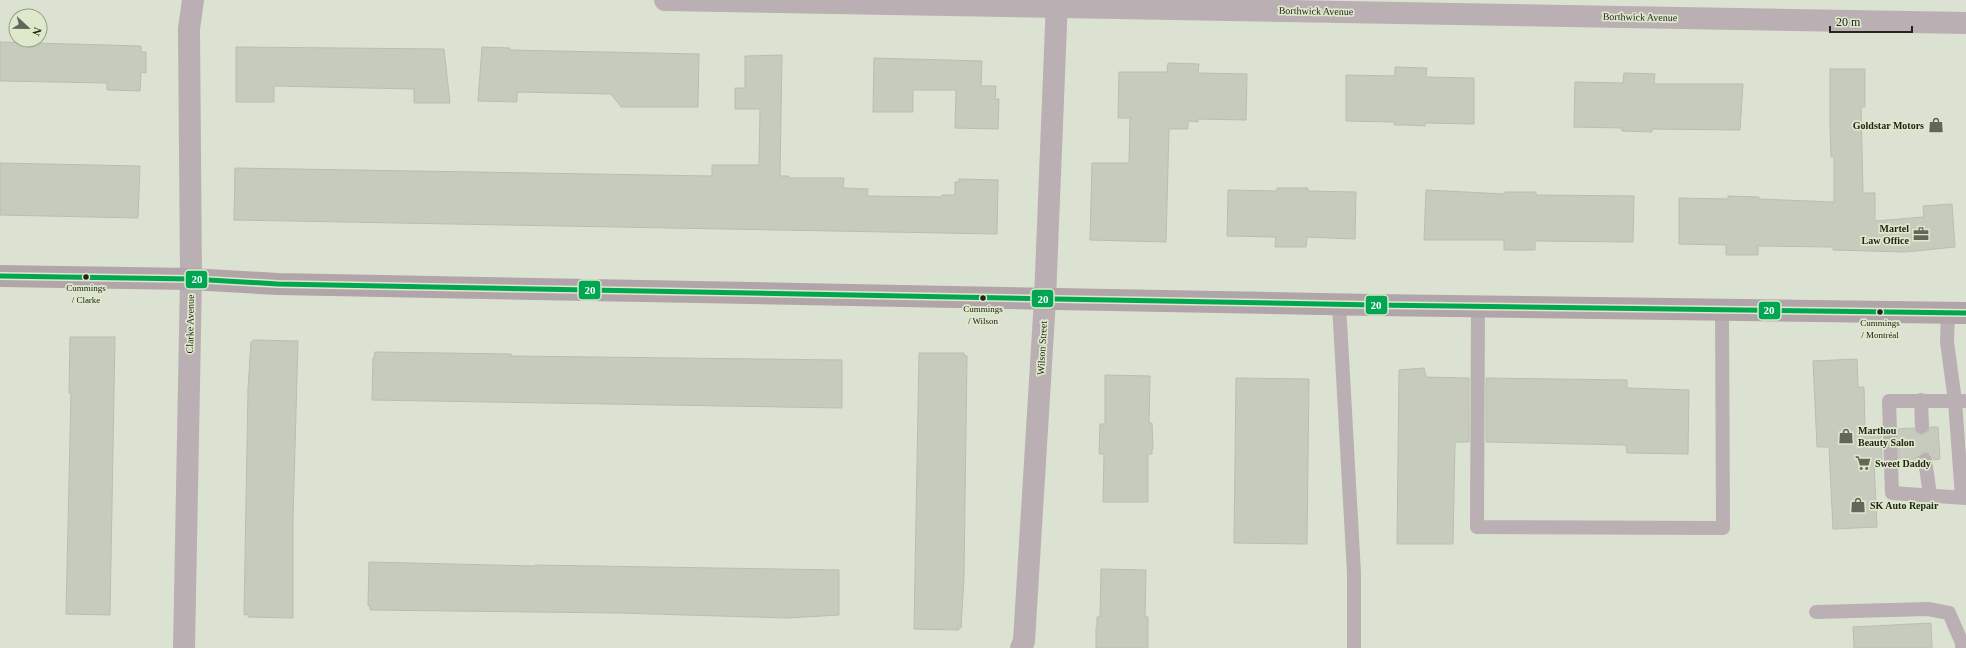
<svg xmlns="http://www.w3.org/2000/svg" width="1966" height="648" font-family="Georgia,serif">
	<style>
		.building { fill: #c6cbbd; stroke: #b9beb1 }
		.lines { fill: none; stroke-linecap: round; stroke-linejoin: round }
		.lane { stroke: #baafb3; stroke-width: 14 }
		.street { stroke: #baafb3; stroke-width: 22 }
		.secondary { stroke: #b1a5aa; stroke-width: 22 }
		.bus-1-casing { stroke: #dee8cb; stroke-width: 8 }
		.bus-1 { stroke: #00a651; stroke-width: 5 }
		.bus-dot { fill: #21251a; stroke: #dee8cb; stroke-width: 1.5 }
		.labels { text-anchor: middle; dominant-baseline: central; stroke-width: 3.5; stroke-linejoin: round; paint-order: stroke }
		.bus-label { font-size: 9px; fill: #21251a; stroke: #dee8cb }
		.street-label { font-size: 10px; fill: #21251a; stroke: #dee8cb }
		.poi-label { font-size: 10px; font-weight: bold; fill: #21251a; stroke: #dee8cb; text-anchor: start }
		.line-badge { stroke: #dee8cb; stroke-width: 1.5 }
		.badge-label { font-size: 11px; text-anchor: middle; font-weight: bold; fill: #fff }
	</style>
	<rect width="100%" height="100%" fill="#dce2d1"/>
	<!-- building -->
	<g class="building">
		<polygon points="0,42 141,46 141,52 146,52 146,73 141,72 140,91 107,90 107,83 0,81"/>
		<polygon points="236,47 444,49 450,103 414,103 414,89 274,86 274,102 236,102"/>
		<polygon points="482,47 510,48 510,50 699,54 698,107 621,107 611,94 517,92 517,102 478,101"/>
		<polygon points="782,55 780,176 789,176 789,178 844,178 843,188 868,189 867,196 942,197 942,195 955,195 955,182 959,182 959,179 998,180 997,234 234,220 235,168 712,176 712,165 759,165 760,109 735,109 735,88 745,88 745,56"/>
		<polygon points="874,58 982,61 981,86 996,86 995,99 999,99 998,129 955,128 956,90 913,90 913,112 873,112"/>
		<polygon points="1168,63 1199,64 1198,73 1247,74 1246,120 1198,119 1198,122 1188,121 1188,129 1169,129 1166,242 1090,240 1092,163 1129,163 1130,118 1118,118 1119,72 1167,72"/>
		<polygon points="1395,67 1427,68 1426,77 1474,78 1474,124 1425,123 1425,126 1406,125 1394,125 1394,122 1346,121 1346,75 1395,76"/>
		<polygon points="1830,69 1865,69 1865,107 1861,107 1863,193 1875,193 1875,221 1924,217 1923,206 1952,204 1955,247 1906,252 1833,250 1833,247 1758,246 1758,255 1726,255 1726,245 1679,244 1679,198 1728,199 1728,196 1759,197 1759,199 1834,202 1834,157 1831,157 1830,126"/>
		<polygon points="1624,73 1655,74 1654,84 1743,84 1740,130 1652,129 1652,132 1622,131 1622,128 1574,127 1575,82 1623,83"/>
		<polygon points="0,163 140,166 138,218 0,215"/>
		<polygon points="1277,188 1308,188 1308,191 1356,192 1355,239 1307,237 1306,247 1275,247 1276,237 1227,236 1228,190 1277,191"/>
		<polygon points="1426,190 1505,194 1505,192 1536,192 1536,195 1634,196 1633,242 1535,241 1535,250 1504,250 1504,240 1424,240"/>
		<polygon points="70,337 115,337 110,615 66,614 71,393 69,393"/>
		<polygon points="253,340 298,341 293,518 293,618 248,617 248,614 244,615 248,389 251,342"/>
		<polygon points="375,352 511,354 511,356 842,360 842,408 372,400 373,358 374,358"/>
		<polygon points="919,353 964,353 964,355 967,356 964,576 961,628 958,628 959,630 914,629"/>
		<polygon points="1857,359 1858,387 1864,387 1865,431 1881,430 1882,463 1874,463 1877,527 1833,529 1829,447 1817,447 1813,361"/>
		<polygon points="1424,368 1426,377 1469,378 1469,442 1455,442 1453,544 1397,544 1399,370"/>
		<polygon points="1105,375 1150,376 1149,423 1152,423 1153,449 1152,449 1152,454 1148,454 1148,502 1103,502 1104,454 1099,454 1100,424 1105,424"/>
		<polygon points="1236,378 1309,379 1307,544 1234,543"/>
		<polygon points="1486,378 1627,380 1627,388 1689,390 1688,454 1627,453 1626,445 1486,442"/>
		<polygon points="1930,427 1938,427 1940,459 1934,460 1931,454 1924,452 1919,454 1917,461 1899,462 1898,429 1914,428 1918,434 1923,435 1927,434"/>
		<polygon points="369,562 535,566 535,565 839,570 839,615 788,618 618,613 370,610 370,606 368,606"/>
		<polygon points="1101,569 1146,570 1145,617 1148,617 1148,648 1096,648 1096,627 1097,627 1097,617 1100,617"/>
		<polygon points="1931,623 1932,648 1854,648 1853,627"/>
	</g>
	<g class="lines">
		<!-- lane -->
		<g class="lane">
			<polyline points="1339,304 1354,573 1354,648"/>
			<polyline points="1478,306 1477,527 1723,528 1722,311"/>
			<polyline points="1948,313 1947,342 1955,401 1962,497"/>
			<polyline points="1921,400 1922,427"/>
			<polyline points="1966,401 1889,401 1892,493 1966,498"/>
			<polyline points="1925,460 1930,495"/>
			<polyline points="1816,612 1928,609 1949,613 1962,643 1962,648"/>
		</g>
		<!-- street -->
		<g class="street">
			<polyline points="665,0 1966,23"/>
			<polyline points="184,648 191,279 189,29 193,0"/>
			<polyline points="1021,648 1024,641 1045,299 1057,0"/>
		</g>
		<!-- secondary -->
		<polyline class="secondary" points="0,276 191,279 278,284 1373,305 1966,313"/>
		<defs>
			<polyline id="bus-1" points="0,276 191,279 278,284 1373,305 1966,313"/>
		</defs>
		<!-- bus-1 casing -->
		<use href="#bus-1" class="bus-1-casing"/>
		<!-- bus-1 -->
		<use href="#bus-1" class="bus-1"/>
	</g>
	<!-- icons -->
	<defs>
		<symbol id="shop-bare" viewBox="-9 -9 18 18"><path d="M-5-2.5h2.3a2.7 3.5 0 0 1 5.4 0H5L5.5 6h-11ZM-1.5-2.5h3a1.5 2.3 0 0 0-3 0Z" fill="#62675a" stroke="#dee8cb" stroke-width="2.5" paint-order="stroke"/></symbol>
		<symbol id="office-bare" viewBox="-9 -9 18 18"><path d="M-6-3h4V-5.5h4V-3h4V5H-6ZM-1-4.5V-3h2v-1.5ZM-6 0V1H6V0Z" fill="#62675a" stroke="#dee8cb" stroke-width="2.5" paint-order="stroke"/></symbol>
		<symbol id="supermarket-bare" viewBox="-9 -9 18 18"><path d="M-6-5.5h2.5l.6 2H6L4.5 2H-2.5L-4.4-4H-6ZM-1.5 3.2a1.3 1.3 0 1 0 .1 0ZM3 3.2a1.3 1.3 0 1 0 .1 0Z" fill="#62675a" stroke="#dee8cb" stroke-width="2.5" paint-order="stroke"/></symbol>
	</defs>
	<g fill-rule="evenodd">
		<use href="#shop-bare" x="1925" y="114" width="22" height="22"/>
		<use href="#office-bare" x="1910" y="223" width="22" height="22"/>
		<use href="#shop-bare" x="1835" y="425" width="22" height="22"/>
		<use href="#supermarket-bare" x="1852" y="452" width="22" height="22"/>
		<use href="#shop-bare" x="1847" y="494" width="22" height="22"/>
	</g>
	<!-- markers -->
	<g class="bus-dot">
		<circle cx="86" cy="277" r="3.5"/>
		<circle cx="983" cy="298" r="3.5"/>
		<circle cx="1880" cy="312" r="3.5"/>
	</g>
	<g class="labels">
		<!-- bus labels -->
		<g class="bus-label">
			<text x="86" y="288">Cummings<tspan x="86" dy="12">/ Clarke</tspan></text>
			<text x="983" y="309">Cummings<tspan x="983" dy="12">/ Wilson</tspan></text>
			<text x="1880" y="323">Cummings<tspan x="1880" dy="12">/ Montréal</tspan></text>
		</g>
		<!-- street labels -->
		<g class="street-label">
			<text transform="translate(1316 11) rotate(1)">Borthwick Avenue</text>
			<text transform="translate(1640 17) rotate(1)">Borthwick Avenue</text>
			<text transform="translate(190 324) rotate(-89)">Clarke Avenue</text>
			<text transform="translate(1042 348) rotate(-87)">Wilson Street</text>
		</g>
		<!-- poi labels -->
		<g class="poi-label">
			<text x="1924" y="125" text-anchor="end">Goldstar Motors</text>
			<text x="1909" y="228" text-anchor="end">Martel<tspan x="1909" dy="12">Law Office</tspan></text>
			<text x="1858" y="430">Marthou<tspan x="1858" dy="12">Beauty Salon</tspan></text>
			<text x="1875" y="463">Sweet Daddy</text>
			<text x="1870" y="505">SK Auto Repair</text>
		</g>
	</g>
	<g class="line-badge">
		<rect x="185" y="270" width="23" height="19" rx="4" fill="#00a651"/>
		<rect x="578" y="280" width="23" height="20" rx="4" fill="#00a651"/>
		<rect x="1031" y="289" width="23" height="19" rx="4" fill="#00a651"/>
		<rect x="1365" y="295" width="23" height="20" rx="4" fill="#00a651"/>
		<rect x="1758" y="301" width="23" height="19" rx="4" fill="#00a651"/>
	</g>
	<g class="badge-label">
		<text x="197" y="283">20</text>
		<text x="590" y="294">20</text>
		<text x="1043" y="303">20</text>
		<text x="1376" y="309">20</text>
		<text x="1769" y="314">20</text>
	</g>
	<!-- north arrow -->
	<g transform="translate(28 28) rotate(112)"><circle r="19" fill="#dee8cb" stroke="#929a84"/>
	<path d="M0-3L7 15L0 10L-7 15Z" fill="#62675a"/>
	<text y="-6" font-size="11" font-weight="bold" text-anchor="middle" fill="#21251a">N</text>
	</g>
	<!-- scale -->
	<path d="M1830 26v6h82v-6" fill="none" stroke="#21251a" stroke-width="2"/>
	<text x="1836" y="26" font-size="12" fill="#21251a" stroke="#dee8cb" stroke-width="3" paint-order="stroke">20 m</text>
</svg>
